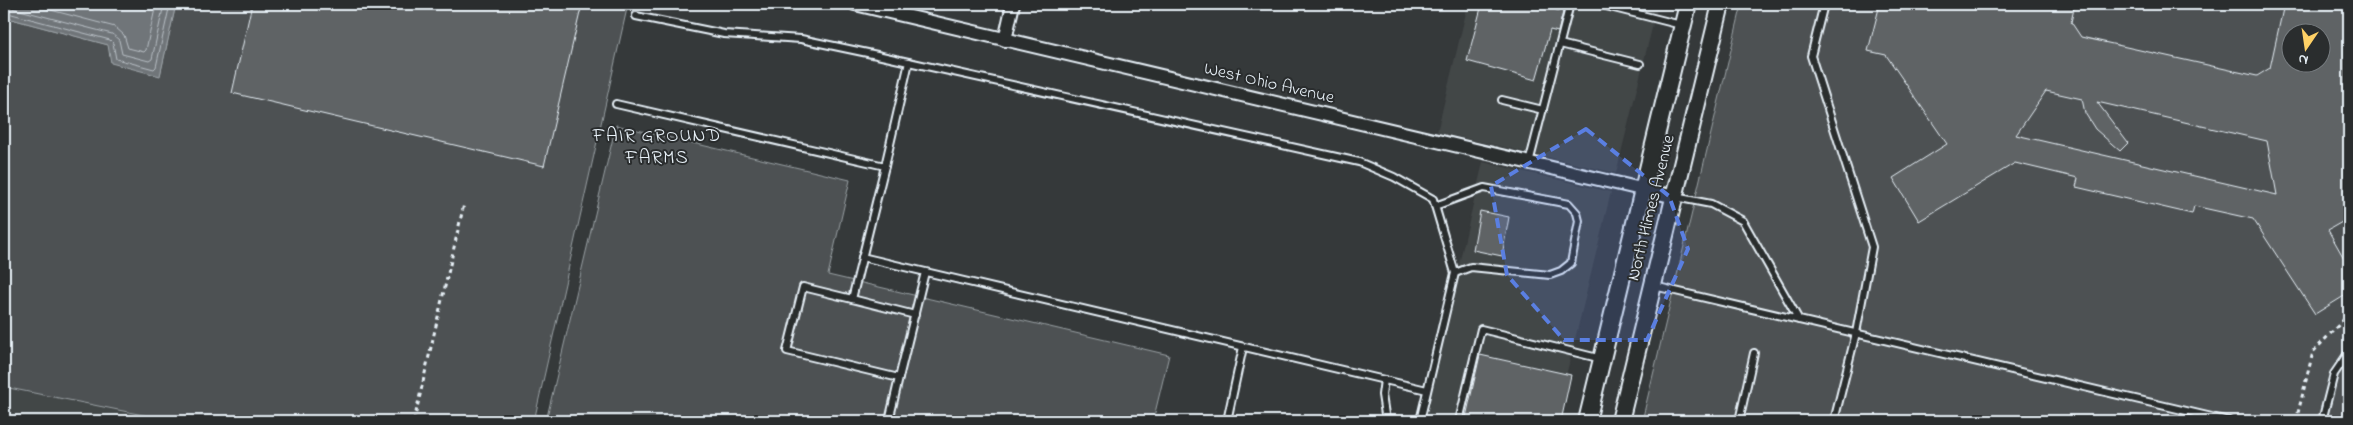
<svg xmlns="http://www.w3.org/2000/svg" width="2353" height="425" font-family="'Indie Flower',sans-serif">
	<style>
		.built { fill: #424647 }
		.green { fill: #4d5152; stroke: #9aa1a5; fill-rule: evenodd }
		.water { fill: #707579; stroke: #a0a7ac }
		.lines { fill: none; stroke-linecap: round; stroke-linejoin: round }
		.shore { stroke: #b8bfc5; stroke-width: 1 }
		.building { fill: #5f6365; stroke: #e8f1f8; fill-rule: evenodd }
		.service-casing { stroke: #e8f1f8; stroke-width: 10 }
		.minor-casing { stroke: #e8f1f8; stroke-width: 16 }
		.tertiary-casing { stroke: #e8f1f8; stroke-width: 20 }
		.path { stroke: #e8f1f8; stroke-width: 3; stroke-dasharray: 4 4; stroke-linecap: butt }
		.service { stroke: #2a2d2e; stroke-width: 6 }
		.minor { stroke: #2a2d2e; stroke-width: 12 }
		.tertiary { stroke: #2a2d2e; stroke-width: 16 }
		.marked { fill: #5a7fe2; fill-opacity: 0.2; stroke: #5a7fe2; stroke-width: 4; stroke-dasharray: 10 6; stroke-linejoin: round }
		.labels { text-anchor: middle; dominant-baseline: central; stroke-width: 4; stroke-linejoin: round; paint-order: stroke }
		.street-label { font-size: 18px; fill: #e8f1f8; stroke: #2a2d2e }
		.neighbourhood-label { font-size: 19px; letter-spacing: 1px; fill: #e8f1f8; stroke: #2a2d2e }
	</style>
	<rect width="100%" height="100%" fill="#35393a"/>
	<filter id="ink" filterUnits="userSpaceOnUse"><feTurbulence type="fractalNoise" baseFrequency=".02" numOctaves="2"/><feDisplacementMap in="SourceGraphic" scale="10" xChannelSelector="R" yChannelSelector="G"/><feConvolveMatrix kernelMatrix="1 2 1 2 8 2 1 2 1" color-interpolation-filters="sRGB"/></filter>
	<g filter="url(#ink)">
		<!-- built -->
		<g class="built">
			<polygon points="1468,4 1658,4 1616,173 1437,132"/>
			<polygon points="1483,162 1611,192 1555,421 1422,421"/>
			<polygon points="4,387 172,421 4,421"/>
		</g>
		<!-- green -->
		<g class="green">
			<polygon points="176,4 628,4 534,421 173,421 4,387 4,17 109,45 160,75"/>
			<path d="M1742,4H2349V421H1642ZM2290,32H2320V62H2290Z"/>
			<polygon points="616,125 850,180 828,275 1169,355 1153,421 546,421"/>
		</g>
		<!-- water -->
		<polygon class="water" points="4,4 176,4 160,76 111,63 108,45 4,17"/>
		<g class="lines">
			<!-- shore -->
			<g class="shore">
				<polyline points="28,4 115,27 124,35 128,48 144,52 146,50 156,4"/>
				<polyline points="4,6 112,34 119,40 122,54 149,61 152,59 164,4"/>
				<polyline points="4,12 110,40 113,43 116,59 154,69 156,67 170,4"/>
			</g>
		</g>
		<!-- building -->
		<g class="building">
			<polygon points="252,4 582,4 544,166 232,93"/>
			<polygon points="1482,4 1555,4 1553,9 1563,12 1558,32 1550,30 1536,80 1467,61"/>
			<path d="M1880,4H2075L2071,22L2081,37L2257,76L2270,68L2284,4H2349V218L2328,230L2349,267V293L2315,314L2253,219L2194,206L2192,214L2076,187L2078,178L2015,163L1919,221L1893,178L1947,144L1886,55L1868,51ZM2290,32H2320V62H2290ZM2046,91L2082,99L2085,113L2095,129L2120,151L2128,143L2097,102L2267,141L2277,195L2016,135Z"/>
			<polygon points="1480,211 1509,217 1502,256 1473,250"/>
			<polygon points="1480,355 1571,375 1561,421 1485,421 1466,417"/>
		</g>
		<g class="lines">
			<defs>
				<g id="service">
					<polyline points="1598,4 1681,25"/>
					<polyline points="1824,4 1811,56 1872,247 1856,333 1834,421"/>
					<polyline points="636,16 724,34 801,39 877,55 1359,162 1394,177 1433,199 1455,273 1420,421"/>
					<polyline points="1560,44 1640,64"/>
					<polyline points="1502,100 1543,110"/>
					<polyline points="616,104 885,166 852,299 803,287 787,351 899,378 925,272"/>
					<polyline points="1529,163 1570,4"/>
					<polyline points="885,166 909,62"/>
					<polyline points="1675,197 1711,204 1743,221 1799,320"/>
					<polyline points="1435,206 1484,188 1569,204 1577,213 1579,221 1571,263 1561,271 1550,275 1471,267 1455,273"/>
					<polyline points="862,257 1427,390"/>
					<polyline points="1654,286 2229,421"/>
					<polyline points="852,299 915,315"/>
					<polyline points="1384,380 1382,395 1386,421"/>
					<polyline points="889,421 899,378"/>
					<polyline points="1227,421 1243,347"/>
					<polyline points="1459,421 1481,329 1602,359"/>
					<polyline points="1739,421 1754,353"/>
					<polyline points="2322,421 2334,374 2349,352"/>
				</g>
				<g id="minor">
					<polyline points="855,4 1675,197"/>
					<polyline points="1005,40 1013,4"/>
				</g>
				<g id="tertiary">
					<polyline points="1587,421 1688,4"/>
					<polyline points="1620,421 1721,4"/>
				</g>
			</defs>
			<!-- service casing -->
			<use href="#service" class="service-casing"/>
			<!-- minor casing -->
			<use href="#minor" class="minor-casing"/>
			<!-- tertiary casing -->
			<use href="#tertiary" class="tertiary-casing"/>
			<!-- path -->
			<g class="path">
				<polyline points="414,421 464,204"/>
				<polyline points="2296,421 2313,352 2349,314"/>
			</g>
			<!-- service -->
			<use href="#service" class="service"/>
			<!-- minor -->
			<use href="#minor" class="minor"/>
			<!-- tertiary -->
			<use href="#tertiary" class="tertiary"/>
		</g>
	</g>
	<!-- marked area -->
	<path class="marked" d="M1586,129L1669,196L1688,249L1647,340H1564L1507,275L1491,186Z"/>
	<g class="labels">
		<!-- street labels -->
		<g class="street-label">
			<text transform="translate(1269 84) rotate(13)">West Ohio Avenue</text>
			<text transform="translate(1652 208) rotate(-76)">North Himes Avenue</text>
		</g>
		<!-- neighbourhood labels -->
		<g class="neighbourhood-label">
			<text x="657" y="136">FAIR GROUND<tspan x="657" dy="22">FARMS</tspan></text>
		</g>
	</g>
	<!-- margin -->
	<rect width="2353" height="425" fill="none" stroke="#2a2d2e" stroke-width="20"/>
	<rect x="10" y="10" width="2333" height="405" fill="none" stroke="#e8f1f8" stroke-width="2" filter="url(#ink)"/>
	<!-- north arrow -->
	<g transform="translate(2306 48) rotate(193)"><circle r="24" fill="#2a2d2e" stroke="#767b7f"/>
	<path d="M0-4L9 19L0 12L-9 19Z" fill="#ffd166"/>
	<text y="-8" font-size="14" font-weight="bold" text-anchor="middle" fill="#e8f1f8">N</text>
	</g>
</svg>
